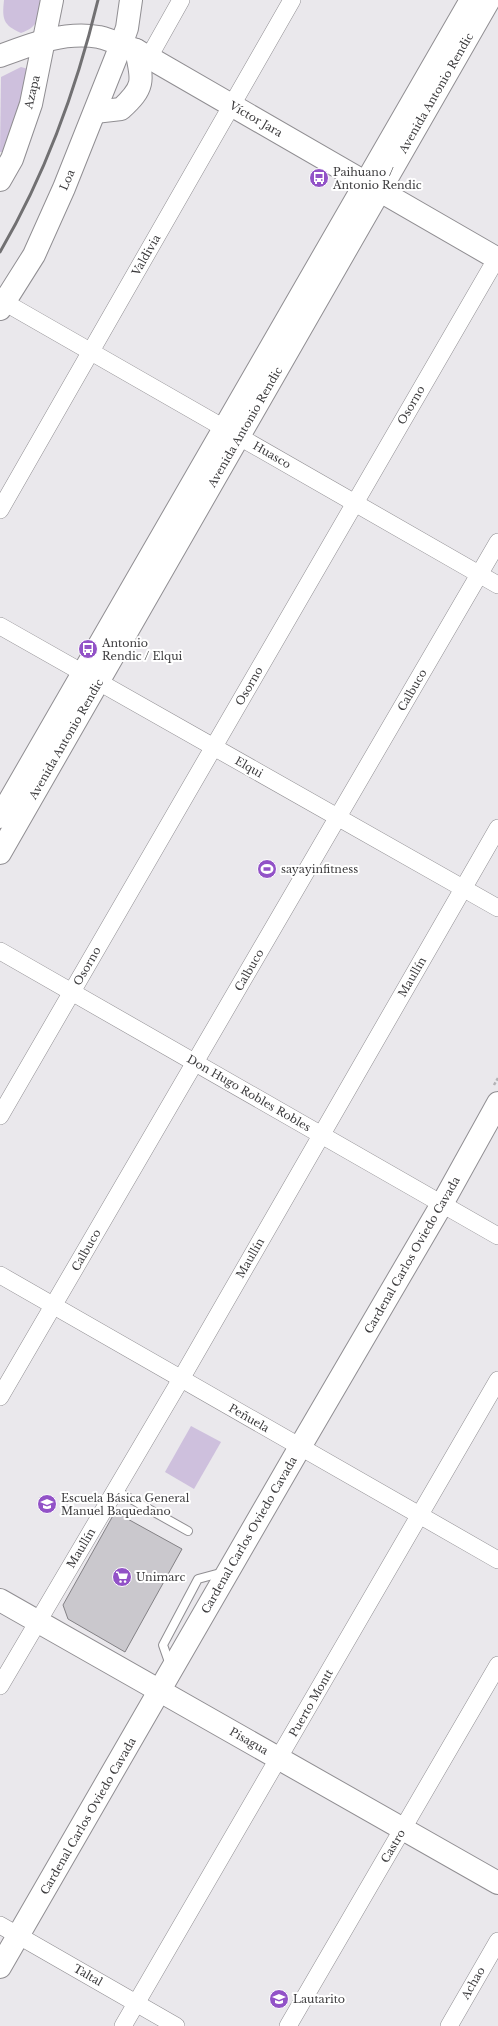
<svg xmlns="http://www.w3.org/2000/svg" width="498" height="2026" font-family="'Libre Baskerville',serif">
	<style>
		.green { fill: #cec0dd }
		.building { fill: #cac8cd; stroke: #838185 }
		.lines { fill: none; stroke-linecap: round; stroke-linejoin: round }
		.lane-casing { stroke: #908e92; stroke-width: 10 }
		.street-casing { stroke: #908e92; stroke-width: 18 }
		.secondary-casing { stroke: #908e92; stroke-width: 24 }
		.path { stroke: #b4b3b6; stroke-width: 2.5; stroke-dasharray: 3 2; stroke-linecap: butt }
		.lane { stroke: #fff; stroke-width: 8 }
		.street { stroke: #fff; stroke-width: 17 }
		.secondary { stroke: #fff; stroke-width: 22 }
		.rail { stroke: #717072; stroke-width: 3 }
		.labels { text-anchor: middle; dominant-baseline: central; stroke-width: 4; stroke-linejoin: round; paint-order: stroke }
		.street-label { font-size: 11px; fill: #3d3c3e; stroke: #fff }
		.poi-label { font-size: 11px; fill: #3d3c3e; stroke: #fff; text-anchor: start }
	</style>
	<rect width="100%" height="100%" fill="#eae8ec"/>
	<!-- green -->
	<g class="green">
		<path d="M4,0H41C38,18 40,26 21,33C3,25 2,19 4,0Z"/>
		<polygon points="21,67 28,69 9,145 3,152 0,152 1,77"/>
		<polygon points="191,1426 221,1442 194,1489 165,1472"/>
	</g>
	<!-- building -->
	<polygon class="building" points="115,1512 182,1549 125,1652 68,1619 63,1605"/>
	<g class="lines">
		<defs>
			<g id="lane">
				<polyline points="115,1490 188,1531"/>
				<polyline points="170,1665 163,1645 198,1579 224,1572"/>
			</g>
			<g id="street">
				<polyline points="149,57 181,0"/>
				<polyline points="4,302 498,585"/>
				<polyline points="0,510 292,0"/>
				<polyline points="0,626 498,908"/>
				<polyline points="0,951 498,1236"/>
				<polyline points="0,1116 498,256"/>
				<polyline points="0,1275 498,1560"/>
				<polyline points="0,1397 498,542"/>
				<polyline points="0,1686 181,1379 498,828"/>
				<polyline points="0,1925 176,2026"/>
				<polyline points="123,2026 498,1380"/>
				<polyline points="288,2026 498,1665"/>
				<polyline points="449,2026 498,1941"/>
			</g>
			<g id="secondary">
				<path d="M0,56C32,44 64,31 99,37C112,40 124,46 136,50L498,259"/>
				<path d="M95,112L121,109C145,87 143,81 136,50"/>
				<polyline points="0,180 12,159 31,104 52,0"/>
				<polyline points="0,309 34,255 64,188 121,45 127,28 131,0"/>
				<polyline points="0,817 471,0"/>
				<polyline points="0,853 489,0"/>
				<polyline points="0,1600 498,1883"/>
				<polyline points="0,1967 300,1447 442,1204 498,1103"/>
			</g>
		</defs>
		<!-- lane casing -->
		<use href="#lane" class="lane-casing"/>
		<!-- street casing -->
		<use href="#street" class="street-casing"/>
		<!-- secondary casing -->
		<use href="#secondary" class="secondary-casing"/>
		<!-- path -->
		<polyline class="path" points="494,1085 498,1078"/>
		<!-- lane -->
		<use href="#lane" class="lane"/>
		<!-- street -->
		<use href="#street" class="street"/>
		<!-- secondary -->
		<use href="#secondary" class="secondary"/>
		<!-- rail -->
		<path class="rail" d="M0,252C45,175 77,87 98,0"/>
	</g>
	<!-- icons -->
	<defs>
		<symbol id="bus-disc" viewBox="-11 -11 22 22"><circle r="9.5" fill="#9252c7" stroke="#fff"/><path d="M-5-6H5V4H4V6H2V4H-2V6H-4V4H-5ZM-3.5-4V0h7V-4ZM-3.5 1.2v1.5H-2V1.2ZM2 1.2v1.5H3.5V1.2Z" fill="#fff"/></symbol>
		<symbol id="stadium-disc" viewBox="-11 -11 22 22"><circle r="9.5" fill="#9252c7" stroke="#fff"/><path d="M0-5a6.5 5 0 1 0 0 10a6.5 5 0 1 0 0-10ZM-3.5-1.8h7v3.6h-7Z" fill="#fff"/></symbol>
		<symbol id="school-disc" viewBox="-11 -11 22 22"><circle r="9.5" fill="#9252c7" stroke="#fff"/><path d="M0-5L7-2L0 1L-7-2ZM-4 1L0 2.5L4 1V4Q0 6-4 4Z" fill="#fff"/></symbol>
		<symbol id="supermarket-disc" viewBox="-11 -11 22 22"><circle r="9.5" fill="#9252c7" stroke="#fff"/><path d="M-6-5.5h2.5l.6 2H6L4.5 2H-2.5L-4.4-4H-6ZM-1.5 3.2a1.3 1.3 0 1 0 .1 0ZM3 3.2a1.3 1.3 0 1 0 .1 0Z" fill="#fff"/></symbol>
	</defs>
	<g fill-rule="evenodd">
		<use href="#bus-disc" x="308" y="167" width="22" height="22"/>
		<use href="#bus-disc" x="77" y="638" width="22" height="22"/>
		<use href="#stadium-disc" x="256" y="858" width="22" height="22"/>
		<use href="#school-disc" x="36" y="1493" width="22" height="22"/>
		<use href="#supermarket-disc" x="111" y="1566" width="22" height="22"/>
		<use href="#school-disc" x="268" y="1988" width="22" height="22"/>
	</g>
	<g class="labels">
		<!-- street labels -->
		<g class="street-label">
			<text transform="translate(32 92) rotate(-77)">Azapa</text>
			<text transform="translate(436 93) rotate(-60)">Avenida Antonio Rendic</text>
			<text transform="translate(256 119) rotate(30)">Víctor Jara</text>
			<text transform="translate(67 180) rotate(-67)">Loa</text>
			<text transform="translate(146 255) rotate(-60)">Valdivia</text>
			<text transform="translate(411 405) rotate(-60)">Osorno</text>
			<text transform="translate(245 427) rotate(-60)">Avenida Antonio Rendic</text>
			<text transform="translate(272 455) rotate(30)">Huasco</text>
			<text transform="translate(249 686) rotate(-60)">Osorno</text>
			<text transform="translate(412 690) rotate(-60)">Calbuco</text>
			<text transform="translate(66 739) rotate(-60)">Avenida Antonio Rendic</text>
			<text transform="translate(249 767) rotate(30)">Elqui</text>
			<text transform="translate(87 966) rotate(-60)">Osorno</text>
			<text transform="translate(249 970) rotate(-60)">Calbuco</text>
			<text transform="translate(412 977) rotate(-60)">Maullín</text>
			<text transform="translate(249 1093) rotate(30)">Don Hugo Robles Robles</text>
			<text transform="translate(86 1250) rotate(-60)">Calbuco</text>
			<text transform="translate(412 1255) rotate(-60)">Cardenal Carlos Oviedo Cavada</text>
			<text transform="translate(250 1258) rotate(-60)">Maullín</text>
			<text transform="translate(249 1418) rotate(30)">Peñuela</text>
			<text transform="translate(249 1535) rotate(-60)">Cardenal Carlos Oviedo Cavada</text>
			<text transform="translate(81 1548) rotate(-59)">Maullín</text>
			<text transform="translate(311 1703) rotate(-60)">Puerto Montt</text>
			<text transform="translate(249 1741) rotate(30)">Pisagua</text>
			<text transform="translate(88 1816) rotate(-60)">Cardenal Carlos Oviedo Cavada</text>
			<text transform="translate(393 1846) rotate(-60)">Castro</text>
			<text transform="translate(88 1975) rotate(30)">Taltal</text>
			<text transform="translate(473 1983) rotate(-60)">Achao</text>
		</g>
		<!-- poi labels -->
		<g class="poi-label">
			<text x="333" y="172">Paihuano /<tspan x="333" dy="13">Antonio Rendic</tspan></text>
			<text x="102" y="643">Antonio<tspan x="102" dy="13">Rendic / Elqui</tspan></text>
			<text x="281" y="869">sayayinfitness</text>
			<text x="61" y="1498">Escuela Básica General<tspan x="61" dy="13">Manuel Baquedano</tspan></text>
			<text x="136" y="1577">Unimarc</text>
			<text x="293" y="1999">Lautarito</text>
		</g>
	</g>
</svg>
